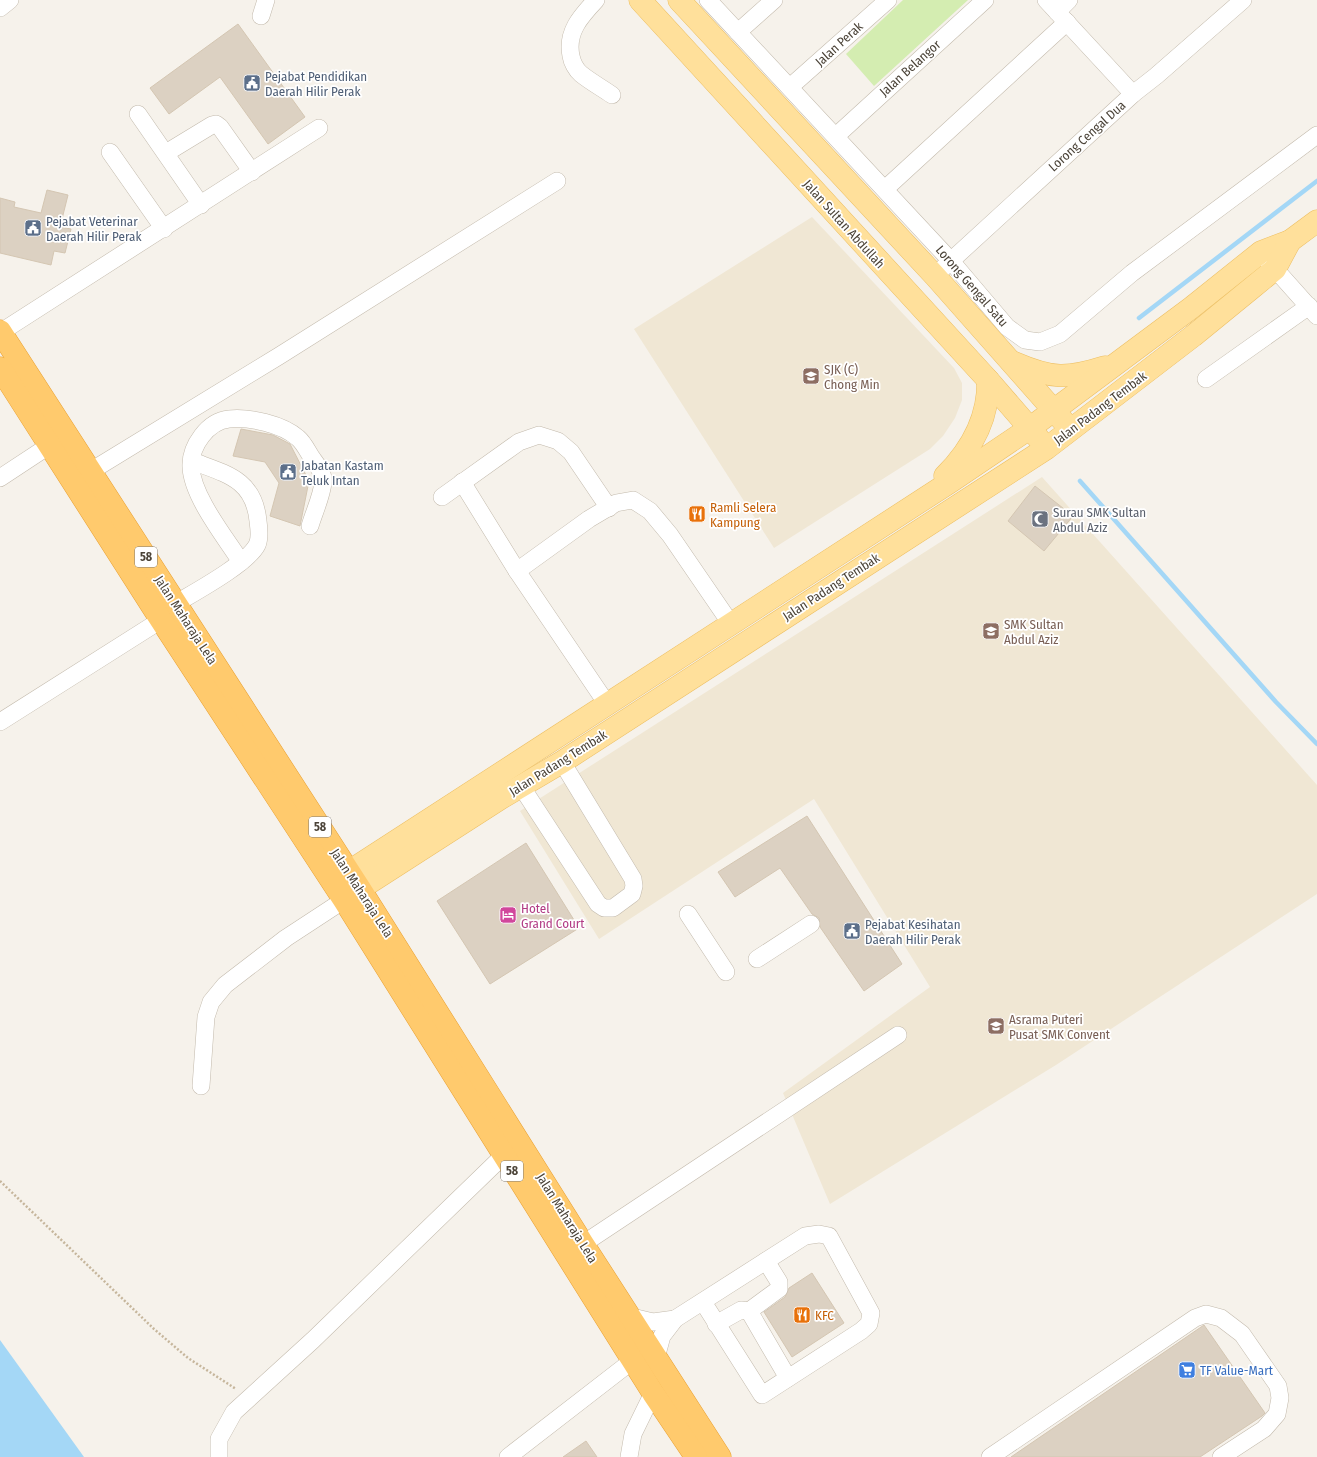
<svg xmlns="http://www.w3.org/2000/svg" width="1317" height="1457" font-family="'Fira Sans Condensed',sans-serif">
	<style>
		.education { fill: #f0e7d4 }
		.green { fill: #d4edb1 }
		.water { fill: #a4d7f6 }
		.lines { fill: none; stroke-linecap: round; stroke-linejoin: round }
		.stream { stroke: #a4d7f6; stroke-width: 4.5 }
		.building { fill: #dcd1c2; stroke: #d4c6b2 }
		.minor-casing { stroke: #c3baac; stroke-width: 18 }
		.major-casing { stroke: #edbf63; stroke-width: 23 }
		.highway-casing { stroke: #e9a032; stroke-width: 23 }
		.path { stroke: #c6b69c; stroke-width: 2.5; stroke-dasharray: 2 2; stroke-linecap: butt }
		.minor { stroke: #fff; stroke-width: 17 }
		.major { stroke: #ffe09b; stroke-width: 22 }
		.highway { stroke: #ffca6d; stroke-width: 22 }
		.labels { text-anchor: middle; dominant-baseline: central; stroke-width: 3.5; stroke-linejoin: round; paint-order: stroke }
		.shield { fill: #fff; stroke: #817b74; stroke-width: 1 }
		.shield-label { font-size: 12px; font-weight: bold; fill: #4b4338 }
		.street-label { font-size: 13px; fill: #4b4338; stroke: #fff }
		.service-label { font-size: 13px; fill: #4e5e75; stroke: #fff; text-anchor: start }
		.education-label { font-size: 13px; fill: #785e54; stroke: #fff; text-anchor: start }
		.food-label { font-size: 13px; fill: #c56008; stroke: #fff; text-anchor: start }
		.worship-label { font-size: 13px; fill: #5b616d; stroke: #fff; text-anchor: start }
		.hotel-label { font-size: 13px; fill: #b23c85; stroke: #fff; text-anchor: start }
		.shop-label { font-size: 13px; fill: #366cbe; stroke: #fff; text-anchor: start }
	</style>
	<rect width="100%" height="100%" fill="#f6f2eb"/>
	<!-- education -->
	<g class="education">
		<polygon points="812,217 954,368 962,383 962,400 955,418 943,436 930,449 774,548 634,329"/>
		<polygon points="1042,477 1317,785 1317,894 1056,1065 830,1204 783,1093 930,987 814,799 599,939 520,811"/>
	</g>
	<!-- green -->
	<polygon class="green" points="903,0 968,0 874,86 846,54"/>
	<!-- water -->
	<polygon class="water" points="0,1340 84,1457 0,1457"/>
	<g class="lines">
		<!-- stream -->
		<g class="stream">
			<polyline points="1139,318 1317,181"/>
			<polyline points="1080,481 1276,702 1317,744"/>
		</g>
	</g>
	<!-- building -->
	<g class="building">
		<polygon points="238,24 305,117 268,144 220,77 169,114 150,88"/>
		<polygon points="47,190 68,195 60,227 71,229 65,253 54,251 51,265 0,253 0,198 15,202 14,207 41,213"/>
		<polygon points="241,429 273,435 290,444 309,481 300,526 270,516 279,483 265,462 233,456"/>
		<polygon points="1035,486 1073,516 1044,551 1008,521"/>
		<polygon points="807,816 902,964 864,991 820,927 819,918 812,914 780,868 735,897 718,872"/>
		<polygon points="526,843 579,928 490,984 437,901"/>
		<polygon points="812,1273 844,1323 792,1357 764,1312 785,1297 789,1288"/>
		<polygon points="1204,1325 1265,1413 1262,1416 1200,1457 1011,1457"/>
		<polygon points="586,1441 597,1457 563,1457"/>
	</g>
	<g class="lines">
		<defs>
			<g id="minor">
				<path d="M596,0C581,16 566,32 571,56C572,62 576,70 581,74C591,82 602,88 612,95"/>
				<polyline points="708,0 951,261 1007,327 1025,340 1040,342 1060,334 1132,273 1317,135"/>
				<polyline points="1046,0 1133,94"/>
				<polyline points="0,8 10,0"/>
				<polyline points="1057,12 1069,0"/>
				<polyline points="261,16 266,0"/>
				<polyline points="738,32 774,0"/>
				<polyline points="790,87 888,0"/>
				<polyline points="138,114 201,205"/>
				<polyline points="836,136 985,0"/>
				<polyline points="110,152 164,229"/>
				<polyline points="166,153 212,125 216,124 220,127 252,172"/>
				<polyline points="885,189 1067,22"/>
				<polyline points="1267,260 1317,316"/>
				<polyline points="942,269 1133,94 1156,76 1243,0"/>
				<polyline points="1,332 319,128"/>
				<polyline points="1206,379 1309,306"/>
				<polyline points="91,471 279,356 557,181"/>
				<polyline points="0,478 50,445"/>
				<polyline points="462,482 517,571 607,704"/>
				<polyline points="442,497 519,442 539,435 558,441 571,452 609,508"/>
				<path d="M241,562C225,537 192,496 191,467C190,446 208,421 229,419C250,417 282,424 298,438C304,443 308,452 312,458C317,465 324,473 323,482C322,496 314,512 310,526"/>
				<polyline points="517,571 589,519 616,503 633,500 650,511 670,535 731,624"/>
				<path d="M175,604C195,592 247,564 257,545C260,539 259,528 258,521C254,479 226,474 192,461"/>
				<polyline points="0,722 161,620"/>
				<polyline points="521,786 598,904 604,908 613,908 632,894 634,886 633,879 562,762"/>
				<polyline points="688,914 726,972"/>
				<polyline points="757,959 811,924"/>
				<polyline points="201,1086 206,1017 211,1002 225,985 286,938 344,900"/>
				<polyline points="583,1244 898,1035"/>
				<polyline points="749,1311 779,1289 779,1282 766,1261"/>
				<polyline points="628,1316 653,1322 675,1319"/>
				<polyline points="716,1324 741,1310 749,1311 788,1378"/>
				<polyline points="656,1358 662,1336 675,1319 805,1236 819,1234 829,1236 871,1313 869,1324 861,1331 762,1395 703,1302"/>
				<polyline points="219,1457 219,1439 234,1412 313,1340 503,1156"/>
				<polyline points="508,1457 632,1361"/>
				<polyline points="629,1457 633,1434 653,1393"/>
				<polyline points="990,1457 1195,1318 1206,1314 1221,1318 1242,1334 1278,1386 1280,1398 1277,1414 1264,1429 1221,1457"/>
			</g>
			<g id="major">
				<polyline points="640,0 988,380 1039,439"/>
				<polyline points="679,0 935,276 1064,422"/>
				<path d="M1015,363C1052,379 1067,379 1105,367"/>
				<path d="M945,476C971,450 989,418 988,380"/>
				<polyline points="333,882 950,482 1030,428 1191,308 1261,252 1290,241 1317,221"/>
				<polyline points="344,899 501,798 562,762 1047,448 1193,336 1253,287 1275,269 1290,241"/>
			</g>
			<g id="highway">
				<polyline points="0,331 360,889 583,1244 720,1457"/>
				<polyline points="0,368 161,620 344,900 653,1393 696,1457"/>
			</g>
		</defs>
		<!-- minor casing -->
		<use href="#minor" class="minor-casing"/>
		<!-- major casing -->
		<use href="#major" class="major-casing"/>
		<!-- highway casing -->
		<use href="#highway" class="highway-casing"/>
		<!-- path -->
		<polyline class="path" points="0,1181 154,1329 188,1358 236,1389"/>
		<!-- minor -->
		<use href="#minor" class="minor"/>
		<!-- major -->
		<use href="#major" class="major"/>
		<!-- highway -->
		<use href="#highway" class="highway"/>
	</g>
	<!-- icons -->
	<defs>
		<symbol id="civic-square" viewBox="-11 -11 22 22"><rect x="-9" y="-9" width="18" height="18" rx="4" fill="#5c6f8a" stroke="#fff"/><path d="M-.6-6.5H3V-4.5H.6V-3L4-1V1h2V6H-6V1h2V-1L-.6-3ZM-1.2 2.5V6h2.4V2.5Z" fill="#fff"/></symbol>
		<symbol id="school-square" viewBox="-11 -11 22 22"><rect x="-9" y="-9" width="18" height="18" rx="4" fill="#8d6e63" stroke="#fff"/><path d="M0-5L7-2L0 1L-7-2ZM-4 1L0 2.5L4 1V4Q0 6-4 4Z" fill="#fff"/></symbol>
		<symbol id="restaurant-square" viewBox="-11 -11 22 22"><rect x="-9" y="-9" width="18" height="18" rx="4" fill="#e8710a" stroke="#fff"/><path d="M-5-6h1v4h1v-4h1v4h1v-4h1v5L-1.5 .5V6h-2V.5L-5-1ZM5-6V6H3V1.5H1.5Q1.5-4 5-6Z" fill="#fff"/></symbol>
		<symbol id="mosque-square" viewBox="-11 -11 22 22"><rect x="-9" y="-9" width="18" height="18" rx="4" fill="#6b7280" stroke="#fff"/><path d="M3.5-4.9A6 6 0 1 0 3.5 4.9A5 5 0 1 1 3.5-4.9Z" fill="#fff"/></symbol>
		<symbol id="hotel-square" viewBox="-11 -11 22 22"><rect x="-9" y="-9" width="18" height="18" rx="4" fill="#d1479c" stroke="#fff"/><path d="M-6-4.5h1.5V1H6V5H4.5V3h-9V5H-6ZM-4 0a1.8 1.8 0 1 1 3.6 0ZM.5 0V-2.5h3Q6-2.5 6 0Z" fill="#fff"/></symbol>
		<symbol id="supermarket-square" viewBox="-11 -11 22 22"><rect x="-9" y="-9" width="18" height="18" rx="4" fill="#3f7fe0" stroke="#fff"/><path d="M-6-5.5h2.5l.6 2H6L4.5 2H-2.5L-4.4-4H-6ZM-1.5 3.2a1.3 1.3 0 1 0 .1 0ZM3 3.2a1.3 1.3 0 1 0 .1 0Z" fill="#fff"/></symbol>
	</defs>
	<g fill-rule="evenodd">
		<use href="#civic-square" x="242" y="73" width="20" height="20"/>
		<use href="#civic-square" x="23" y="218" width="20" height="20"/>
		<use href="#school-square" x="801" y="366" width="20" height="20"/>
		<use href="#civic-square" x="278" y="462" width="20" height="20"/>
		<use href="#restaurant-square" x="687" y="504" width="20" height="20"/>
		<use href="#mosque-square" x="1030" y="509" width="20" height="20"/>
		<use href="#school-square" x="981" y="621" width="20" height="20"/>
		<use href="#hotel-square" x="498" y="905" width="20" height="20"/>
		<use href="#civic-square" x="842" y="921" width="20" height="20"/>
		<use href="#school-square" x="986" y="1016" width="20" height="20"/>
		<use href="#restaurant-square" x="792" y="1305" width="20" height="20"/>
		<use href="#supermarket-square" x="1177" y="1360" width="20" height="20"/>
	</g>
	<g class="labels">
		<!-- shield labels -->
		<g class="shield">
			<rect x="135" y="547" width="22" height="20" rx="3"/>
			<rect x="309" y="817" width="22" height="20" rx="3"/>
			<rect x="501" y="1161" width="22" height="20" rx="3"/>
		</g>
		<g class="shield-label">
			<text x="146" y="557">58</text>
			<text x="320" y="827">58</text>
			<text x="512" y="1171">58</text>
		</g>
		<!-- street labels -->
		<g class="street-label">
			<text transform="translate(839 44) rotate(-42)">Jalan Perak</text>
			<text transform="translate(910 68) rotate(-42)">Jalan Belangor</text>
			<text transform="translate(1087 136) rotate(-42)">Lorong Cengal Dua</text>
			<text transform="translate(844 224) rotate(48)">Jalan Sultan Abdullah</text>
			<text transform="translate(972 286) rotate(49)">Lorong Gengal Satu</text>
			<text transform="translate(1100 408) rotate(-37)">Jalan Padang Tembak</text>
			<text transform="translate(831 587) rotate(-33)">Jalan Padang Tembak</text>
			<text transform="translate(186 620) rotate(57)">Jalan Maharaja Lela</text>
			<text transform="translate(558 763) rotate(-32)">Jalan Padang Tembak</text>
			<text transform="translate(362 893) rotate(57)">Jalan Maharaja Lela</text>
			<text transform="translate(567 1218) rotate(58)">Jalan Maharaja Lela</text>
		</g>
		<!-- service labels -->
		<g class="service-label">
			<text x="265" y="76">Pejabat Pendidikan<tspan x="265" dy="15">Daerah Hilir Perak</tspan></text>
			<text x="46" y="221">Pejabat Veterinar<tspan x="46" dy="15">Daerah Hilir Perak</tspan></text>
			<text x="301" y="465">Jabatan Kastam<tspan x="301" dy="15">Teluk Intan</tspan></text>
			<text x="865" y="924">Pejabat Kesihatan<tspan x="865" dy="15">Daerah Hilir Perak</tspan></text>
		</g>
		<!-- education labels -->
		<g class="education-label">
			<text x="824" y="369">SJK (C)<tspan x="824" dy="15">Chong Min</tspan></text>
			<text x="1004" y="624">SMK Sultan<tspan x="1004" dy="15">Abdul Aziz</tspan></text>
			<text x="1009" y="1019">Asrama Puteri<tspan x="1009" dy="15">Pusat SMK Convent</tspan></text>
		</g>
		<!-- food labels -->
		<g class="food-label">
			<text x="710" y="507">Ramli Selera<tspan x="710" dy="15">Kampung</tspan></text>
			<text x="815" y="1315">KFC</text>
		</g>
		<!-- worship labels -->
		<g class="worship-label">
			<text x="1053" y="512">Surau SMK Sultan<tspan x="1053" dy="15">Abdul Aziz</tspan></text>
		</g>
		<!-- hotel labels -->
		<g class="hotel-label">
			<text x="521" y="908">Hotel<tspan x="521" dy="15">Grand Court</tspan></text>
		</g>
		<!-- shop labels -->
		<g class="shop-label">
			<text x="1200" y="1370">TF Value-Mart</text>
		</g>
	</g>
</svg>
